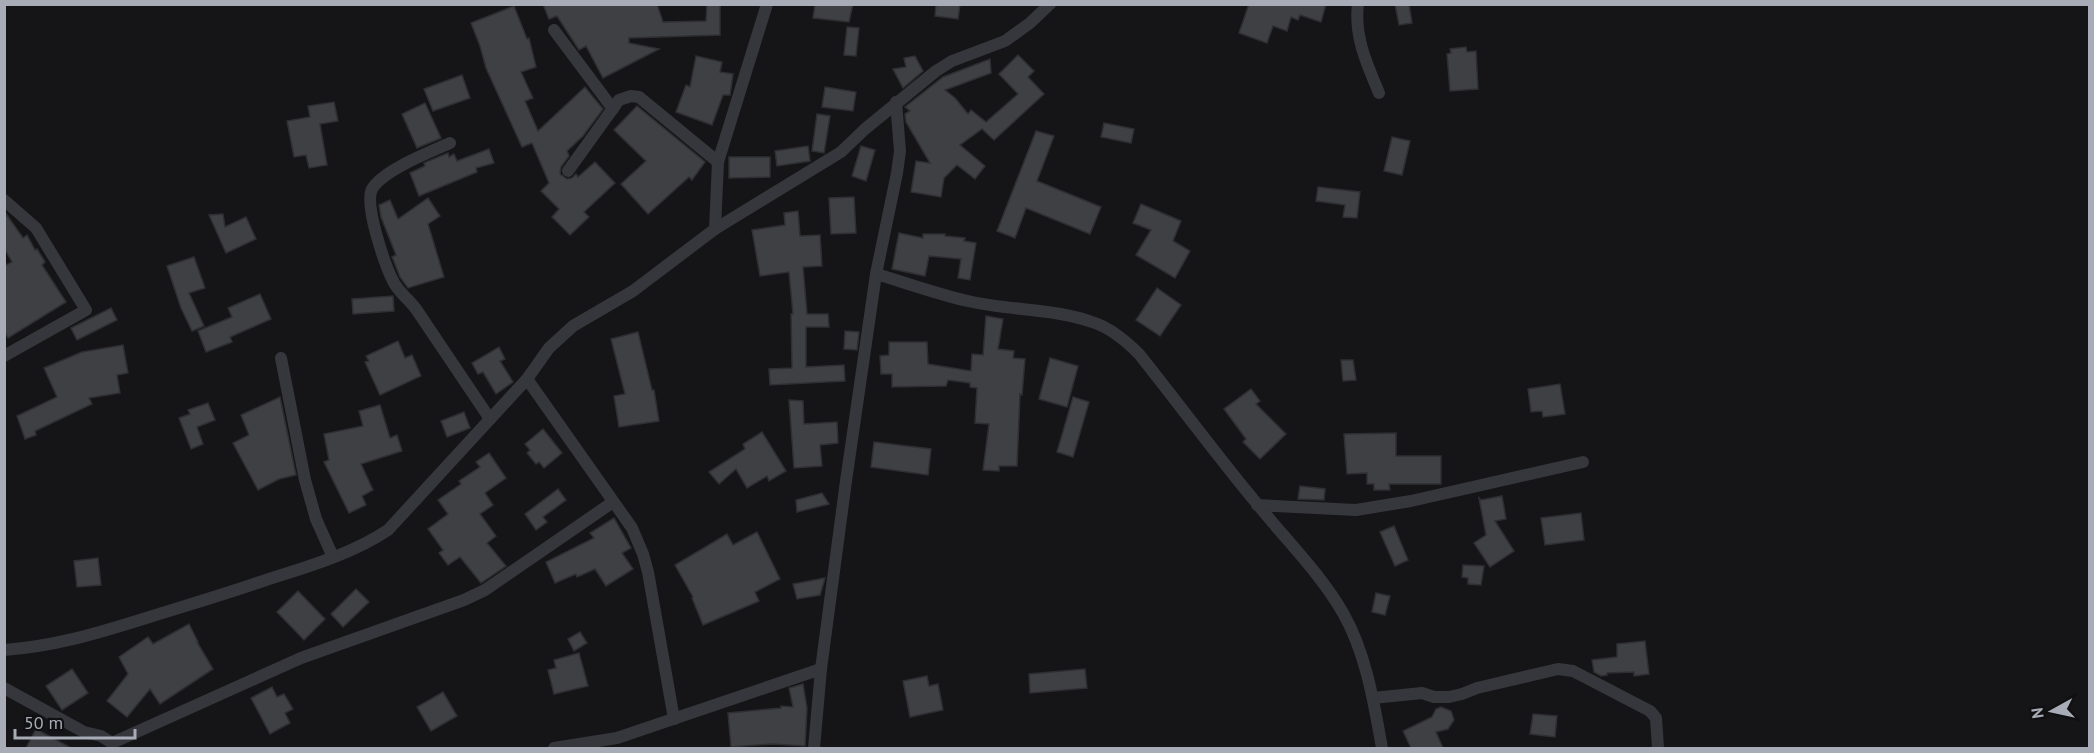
<svg xmlns="http://www.w3.org/2000/svg" width="2094" height="753" font-family="'PT Sans',sans-serif">
	<style>
		.building { fill: #3f4044; stroke: #2f2f33; stroke-width: 1.5 }
		.lines { fill: none; stroke-linecap: round; stroke-linejoin: round }
		.street { stroke: #36373c; stroke-width: 12 }
	</style>
	<rect width="100%" height="100%" fill="#151517"/>
	<!-- building -->
	<g class="building">
		<polygon points="543,4 657,4 663,22 706,21 707,4 720,4 720,35 629,38 629,43 659,49 603,78 586,46 579,50 557,16 549,19"/>
		<polygon points="815,4 853,4 849,22 813,18"/>
		<polygon points="936,4 960,4 958,19 935,16"/>
		<polygon points="1249,4 1326,4 1321,22 1300,15 1298,20 1291,17 1287,31 1273,26 1267,43 1239,33"/>
		<polygon points="1395,4 1409,4 1412,23 1399,25"/>
		<polygon points="514,6 527,39 529,38 536,67 521,72 533,98 525,101 538,131 585,87 603,109 583,136 567,151 569,156 561,167 560,174 567,179 572,178 576,174 578,177 595,162 615,183 584,212 589,217 570,235 552,217 559,209 541,191 549,183 532,143 522,147 486,68 480,46 471,23"/>
		<polygon points="847,27 859,28 856,56 844,55"/>
		<polygon points="1466,47 1467,52 1476,51 1478,89 1450,91 1447,54 1451,53 1450,49"/>
		<polygon points="1018,55 1034,71 1028,77 1044,94 994,140 982,129 960,145 985,166 975,179 957,165 944,178 941,197 911,192 916,161 930,163 906,122 905,114 910,111 905,107 943,77 990,59 991,73 945,90 955,98 968,114 971,110 986,122 1018,94 999,74"/>
		<polygon points="696,56 722,62 720,72 733,74 730,95 723,95 712,125 676,112 686,85 690,87"/>
		<polygon points="915,56 923,71 903,88 893,69 906,67 904,58"/>
		<polygon points="462,75 470,98 433,111 424,89"/>
		<polygon points="825,87 856,92 853,111 822,107"/>
		<polygon points="334,102 338,121 320,124 327,165 309,168 306,155 294,157 287,121 310,117 308,106"/>
		<polygon points="425,103 441,138 417,148 402,114"/>
		<polygon points="637,106 705,162 692,180 689,177 648,214 621,184 646,161 614,130"/>
		<polygon points="817,114 830,116 824,153 812,151"/>
		<polygon points="1104,123 1134,129 1131,143 1101,137"/>
		<polygon points="1036,131 1054,136 1037,181 1101,207 1090,234 1026,208 1015,238 997,231"/>
		<polygon points="1392,137 1410,141 1402,175 1384,171"/>
		<polygon points="808,146 810,161 777,166 775,151"/>
		<polygon points="861,146 875,150 866,181 852,176"/>
		<polygon points="489,149 494,163 476,168 477,172 419,196 410,173 425,166 424,163 448,153 449,157 454,154 457,161"/>
		<polygon points="729,157 770,157 770,177 729,178"/>
		<polygon points="1318,187 1360,192 1357,218 1343,217 1345,205 1316,201"/>
		<polygon points="854,197 856,233 831,234 829,198"/>
		<polygon points="428,198 440,216 428,224 444,277 408,288 400,277 393,259 392,257 396,255 381,217 379,205 390,200 398,219"/>
		<polygon points="1141,204 1181,221 1173,241 1190,251 1175,278 1136,255 1151,230 1133,223"/>
		<polygon points="4,211 23,238 27,235 35,250 37,249 45,262 42,265 66,302 8,338 4,331 4,266 12,262 4,248"/>
		<polygon points="798,211 800,236 820,235 822,266 803,267 807,314 828,314 829,327 806,327 806,367 844,365 845,381 770,385 769,369 792,368 791,314 793,314 789,272 760,276 752,230 785,225 784,213"/>
		<polygon points="223,214 225,227 246,217 256,239 226,253 209,215"/>
		<polygon points="899,233 923,238 923,234 945,234 945,236 965,238 964,241 976,243 970,280 958,278 961,259 929,256 925,276 892,269"/>
		<polygon points="194,257 205,288 189,293 204,326 192,331 181,308 167,266"/>
		<polygon points="1157,288 1181,305 1160,336 1136,320"/>
		<polygon points="260,294 271,319 230,337 232,342 206,352 198,331 232,317 228,308"/>
		<polygon points="393,296 394,311 353,314 352,299"/>
		<polygon points="111,308 117,320 77,340 71,328"/>
		<polygon points="986,316 1003,319 998,349 1014,351 1013,358 1025,359 1022,395 1020,394 1017,466 999,466 999,471 983,470 989,424 975,423 977,388 970,387 970,383 948,380 946,386 892,387 892,374 881,374 880,356 889,355 889,342 927,342 928,364 971,371 972,354 983,355"/>
		<polygon points="845,331 859,332 857,350 844,349"/>
		<polygon points="638,332 652,390 654,390 659,421 619,427 614,396 625,394 611,339"/>
		<polygon points="398,341 405,358 412,355 421,376 380,395 365,362 369,361 366,356"/>
		<polygon points="123,345 128,373 117,375 120,393 89,398 92,404 35,431 36,435 25,439 17,416 57,397 44,368 82,352"/>
		<polygon points="499,347 505,359 500,361 513,382 496,394 483,372 478,374 472,363"/>
		<polygon points="1050,358 1078,366 1067,407 1039,399"/>
		<polygon points="1341,360 1353,360 1356,380 1343,381"/>
		<polygon points="1560,384 1565,414 1543,417 1542,411 1531,412 1528,389"/>
		<polygon points="1251,389 1260,401 1256,404 1286,434 1260,459 1243,442 1246,439 1224,409"/>
		<polygon points="280,397 296,475 279,479 258,490 233,443 249,435 241,415"/>
		<polygon points="1073,397 1089,402 1073,457 1057,452"/>
		<polygon points="789,400 803,401 804,424 837,422 838,443 820,445 822,466 794,468"/>
		<polygon points="208,403 215,420 197,427 203,444 191,449 179,418 190,414 188,410"/>
		<polygon points="380,405 390,438 397,435 402,451 361,464 373,490 362,496 366,505 349,513 324,462 329,460 324,434 363,426 359,411"/>
		<polygon points="464,412 470,428 447,437 441,421"/>
		<polygon points="543,429 562,453 544,468 539,462 536,464 527,453 530,450 525,444"/>
		<polygon points="762,432 786,471 769,481 767,476 747,488 736,469 719,484 709,472 745,449 743,444"/>
		<polygon points="1396,433 1396,456 1441,456 1441,484 1389,484 1390,490 1374,490 1374,484 1367,484 1367,473 1347,474 1344,434"/>
		<polygon points="874,442 931,449 928,475 871,467"/>
		<polygon points="489,453 506,478 485,493 493,505 480,514 496,536 487,543 506,566 481,583 460,557 448,565 439,553 443,550 428,529 448,514 438,500 461,484 459,481 480,467 476,462"/>
		<polygon points="1300,486 1325,489 1324,500 1298,499"/>
		<polygon points="558,489 566,500 543,517 547,522 536,530 525,514"/>
		<polygon points="822,493 829,504 797,512 796,500"/>
		<polygon points="1502,496 1506,519 1495,521 1514,551 1490,567 1474,543 1486,535 1479,498 1481,500"/>
		<polygon points="1581,513 1584,540 1545,545 1541,518"/>
		<polygon points="614,518 631,548 622,553 633,569 606,586 595,569 577,577 576,574 555,583 546,562 594,538 590,533"/>
		<polygon points="1394,526 1408,560 1395,566 1380,532"/>
		<polygon points="757,532 780,579 755,592 759,601 703,625 692,598 693,597 675,565 727,534 733,545"/>
		<polygon points="98,558 101,585 77,587 74,561"/>
		<polygon points="1463,565 1484,566 1481,585 1468,584 1468,578 1462,577"/>
		<polygon points="825,578 820,595 797,599 793,584"/>
		<polygon points="356,589 369,602 343,627 331,614"/>
		<polygon points="298,591 325,619 304,640 277,612"/>
		<polygon points="1376,593 1390,596 1385,615 1372,612"/>
		<polygon points="189,624 198,642 197,642 213,669 160,704 150,689 127,717 107,701 128,674 119,657 148,637 153,644"/>
		<polygon points="580,632 587,643 574,651 568,639"/>
		<polygon points="1645,641 1649,674 1634,676 1634,672 1607,673 1607,675 1601,676 1594,672 1592,660 1617,657 1617,644"/>
		<polygon points="579,653 588,686 554,694 548,670 556,668 554,660"/>
		<polygon points="72,669 88,693 62,710 46,686"/>
		<polygon points="1085,669 1087,688 1030,693 1029,674"/>
		<polygon points="927,676 929,686 938,684 943,710 910,717 903,681"/>
		<polygon points="803,684 807,708 805,746 772,744 731,747 728,713 781,708 781,706 793,707 789,688"/>
		<polygon points="272,687 277,697 284,694 293,709 285,713 290,723 270,734 251,698"/>
		<polygon points="443,692 457,716 431,731 417,707"/>
		<polygon points="1441,707 1451,711 1454,720 1448,729 1436,732 1443,748 1411,748 1403,731 1432,717 1436,709"/>
		<polygon points="1533,714 1557,716 1555,737 1530,734"/>
		<polygon points="36,729 71,748 26,748"/>
	</g>
	<g class="lines">
		<!-- street -->
		<g class="street">
			<path d="M1358,4C1354,37 1367,64 1379,93"/>
			<polyline points="554,30 613,109"/>
			<path d="M450,143C430,152 383,170 372,189C364,205 385,265 393,281C398,292 409,299 416,309C441,346 465,382 490,419"/>
			<polyline points="568,171 619,100 631,96 639,97 718,162"/>
			<polyline points="4,200 36,228 86,310 4,356"/>
			<polyline points="715,229 718,162 767,4"/>
			<path d="M876,274C907,283 937,294 968,301C1010,311 1055,308 1095,323C1112,329 1126,341 1139,354C1179,404 1217,456 1258,505C1286,540 1320,573 1343,613C1366,653 1374,703 1382,748"/>
			<polyline points="281,358 305,480 316,519 333,557"/>
			<polyline points="527,379 632,528 643,554 648,572 674,719"/>
			<polyline points="1257,505 1356,510 1411,501 1583,462"/>
			<path d="M4,650C55,646 95,634 143,619C181,607 219,596 257,583C302,568 349,556 388,530L527,379L549,348L573,326L633,291L715,229L841,152L865,129L936,71L952,61L1005,41L1030,23L1050,4"/>
			<polyline points="4,688 84,732 101,736 112,743 301,658 464,600 485,590 613,502"/>
			<polyline points="1373,698 1422,693 1434,697 1449,697 1462,694 1477,688 1558,669 1573,671 1650,711 1656,718 1658,748"/>
			<polyline points="554,748 617,738 821,669"/>
			<polyline points="814,748 821,669 846,481 876,274 897,173 900,151 896,102"/>
		</g>
	</g>
	<!-- border -->
	<rect width="2094" height="753" fill="none" stroke="#a7acb7" stroke-width="12"/>
	<!-- north arrow -->
	<g transform="translate(2052 711) rotate(262)" stroke="#101012" stroke-width="4.5" paint-order="stroke">
	<path d="M0-4.5L10 22L0 15L-10 22Z" fill="#a7acb7"/>
	<text y="-9" font-size="16" font-weight="bold" text-anchor="middle" fill="#a7acb7">N</text>
	</g>
	<!-- scale -->
	<path d="M15 729v9h120v-9" fill="none" stroke="#a7acb7" stroke-width="3"/>
	<text x="24" y="729" font-size="18" fill="#a7acb7" stroke="#101012" stroke-width="4.5" paint-order="stroke">50 m</text>
</svg>
